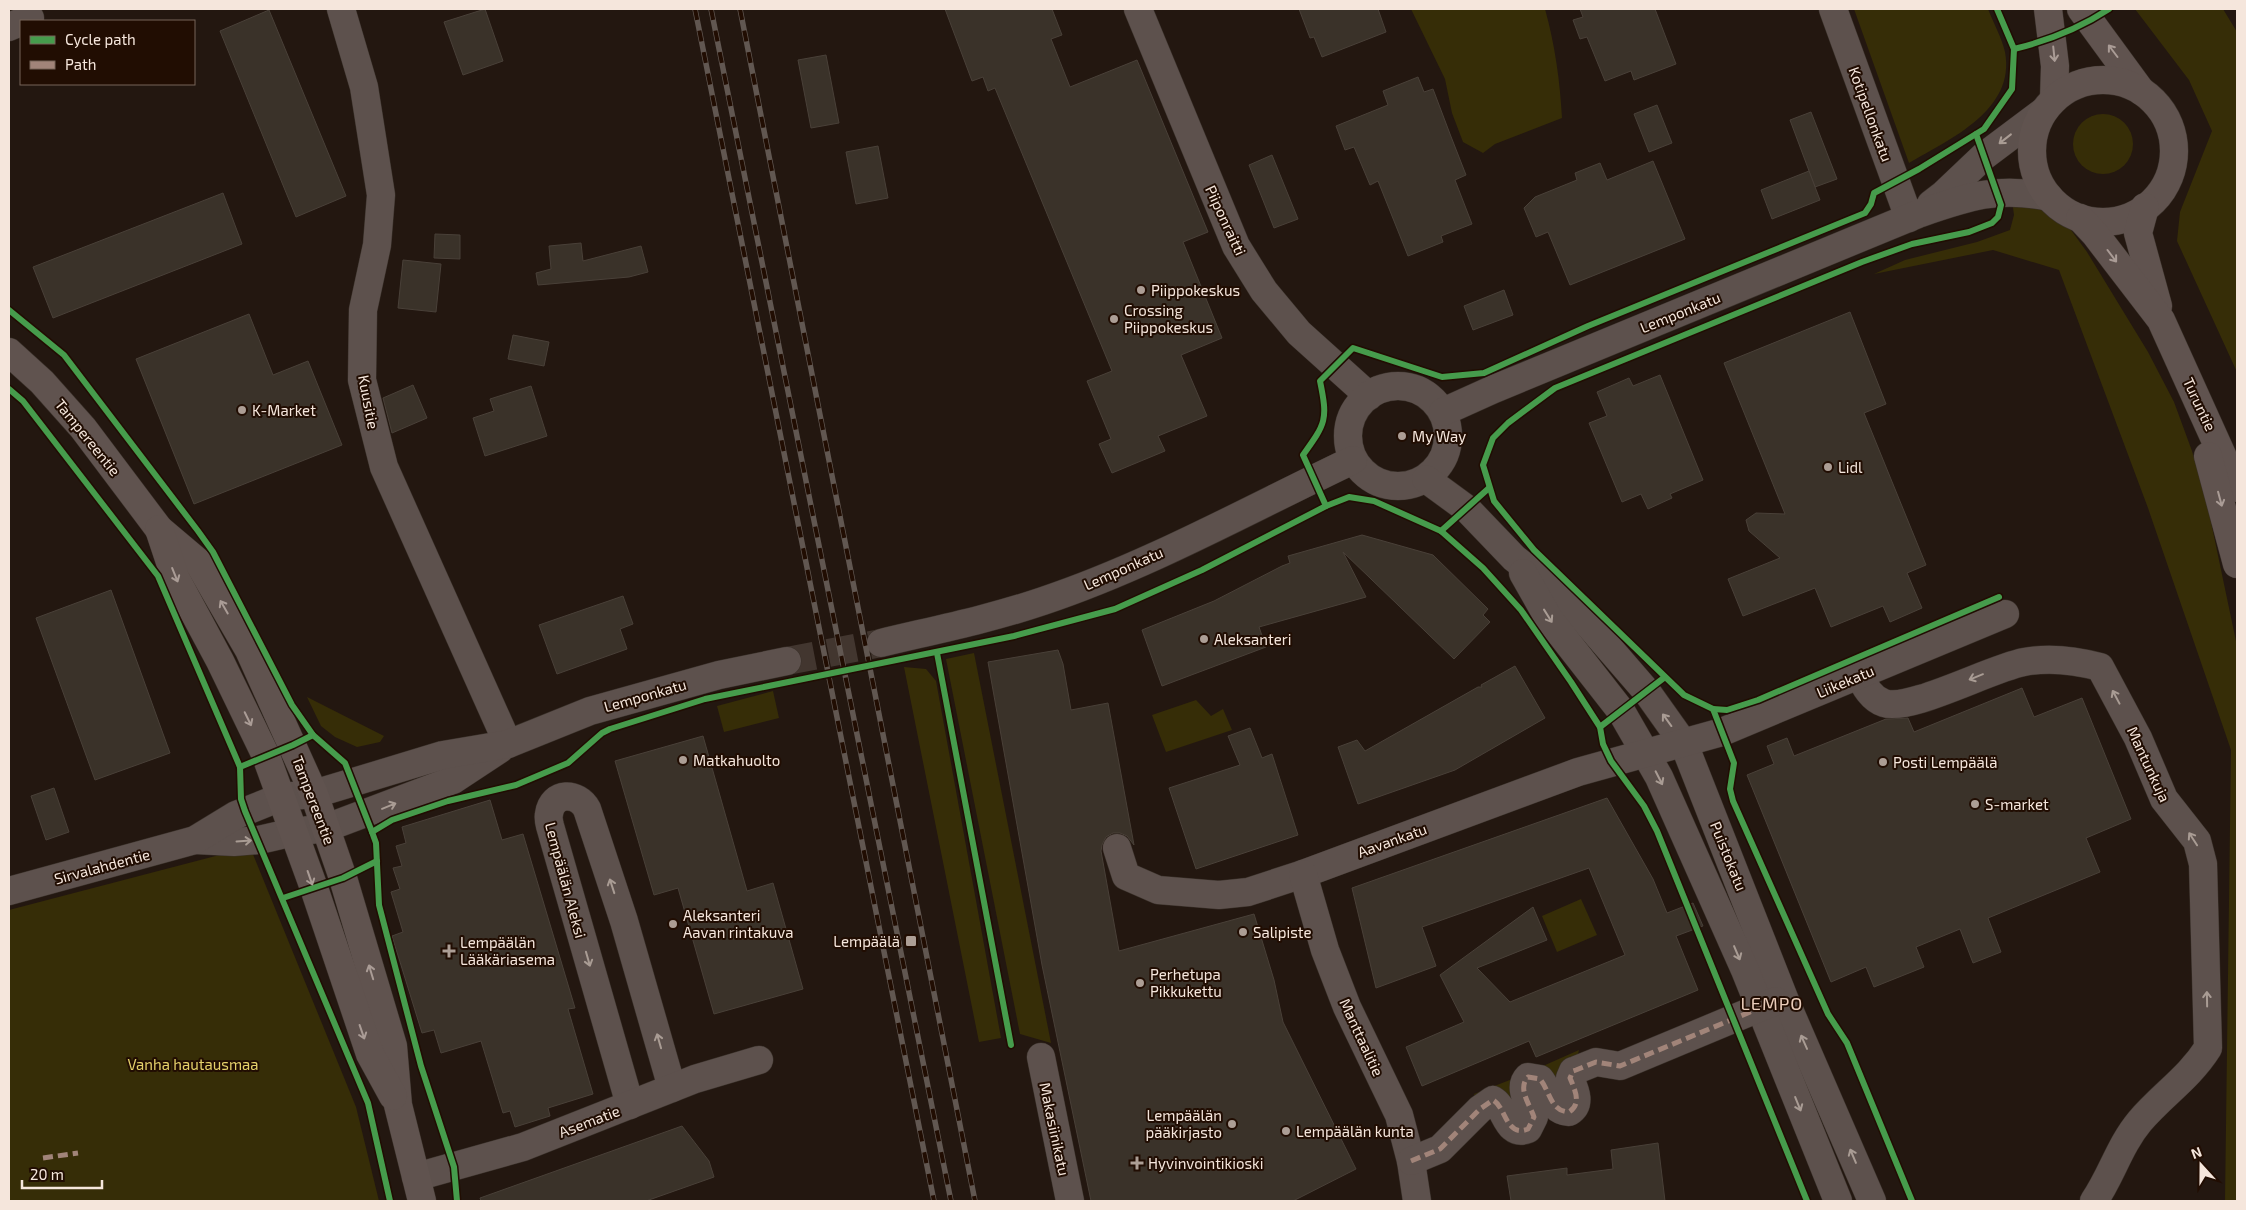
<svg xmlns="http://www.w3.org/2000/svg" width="2246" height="1210" font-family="'Exo 2',sans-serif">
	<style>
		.green { fill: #362d07 }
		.building { fill: #3a3229; stroke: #494038 }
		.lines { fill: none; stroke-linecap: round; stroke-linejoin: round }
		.street-tunnel { stroke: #42362f; stroke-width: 28; stroke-dasharray: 28 14; stroke-linecap: butt }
		.street-casing { stroke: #3a312a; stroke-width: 29 }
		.secondary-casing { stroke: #3a312a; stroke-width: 29 }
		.street { stroke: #5d514d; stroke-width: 28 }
		.secondary { stroke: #60534f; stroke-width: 28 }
		.rail-casing { stroke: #615751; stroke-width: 5.5 }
		.rail { stroke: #210d02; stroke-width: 4; stroke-dasharray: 11; stroke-linecap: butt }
		.quiet { stroke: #a18479; stroke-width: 5; stroke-dasharray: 10 5; stroke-linecap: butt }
		.cycleway-casing { stroke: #210d02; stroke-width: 9 }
		.cycleway { stroke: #469c4c; stroke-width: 6 }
		.oneway { stroke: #aa9c96 }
		.oneway2 { stroke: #a99c94 }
		.poi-dot { fill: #ac9e95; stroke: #210d02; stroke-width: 2 }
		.labels { text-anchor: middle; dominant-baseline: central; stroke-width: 4; stroke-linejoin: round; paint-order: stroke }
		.street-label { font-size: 15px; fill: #f5e6dc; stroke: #210d02 }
		.poi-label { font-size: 15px; fill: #f5e6dc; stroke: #210d02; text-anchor: start }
		.park-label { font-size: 15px; fill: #e5d06a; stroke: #210d02 }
		.quarter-label { font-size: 18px; letter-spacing: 1px; fill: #eaccba; stroke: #210d02 }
	</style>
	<rect width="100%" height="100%" fill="#231710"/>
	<!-- green -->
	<g class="green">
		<path d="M1411,9H1545C1555,45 1560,81 1562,118L1495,144L1483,153L1463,142L1452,113L1445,79Z"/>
		<path d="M1854,9H1988C1993,22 2002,38 2005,52C2016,110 1950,139 1909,163Z"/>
		<polygon points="2135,9 2223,9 2237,32 2237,372 2177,241 2180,212 2212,131 2189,80"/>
		<circle cx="2103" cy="144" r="30"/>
		<polygon points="2012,200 2035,205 2049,212 2071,230 2087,252 2148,352 2174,402 2192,451 2207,503 2237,646 2237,1201 2225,1201 2231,750 2148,508 2059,270 1993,250 1874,274 1905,260 1977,242 2010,230 2014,215"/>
		<polygon points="974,653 1051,1043 1020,1034 946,659"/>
		<polygon points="904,667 926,669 936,681 1001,1038 979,1042"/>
		<polygon points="773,691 779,718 724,732 717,706"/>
		<polygon points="307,697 384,736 380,742 357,747 335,737 321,726"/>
		<polygon points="1196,700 1211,716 1223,709 1232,730 1166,752 1152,715"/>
		<polygon points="250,847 356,1107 379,1201 9,1201 9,910"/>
		<polygon points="1581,899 1597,935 1557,952 1542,916"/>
		<path d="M1579,1050C1576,1067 1564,1079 1550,1085L1534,1070Z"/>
		<polygon points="1520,1076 1518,1098 1506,1102 1476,1099 1474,1094"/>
	</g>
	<!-- building -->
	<g class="building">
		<polygon points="485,9 503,61 463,75 444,22"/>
		<polygon points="945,9 1052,9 1062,35 1051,39 1070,87 1137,60 1208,232 1183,242 1222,338 1181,355 1207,416 1158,436 1165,451 1112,473 1099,444 1111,439 1087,381 1112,371 995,88 988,91 983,77 972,81"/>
		<polygon points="1299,9 1378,9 1386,32 1322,57 1314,37 1310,38"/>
		<polygon points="1580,9 1655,9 1676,64 1634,80 1631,71 1605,81 1587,37 1580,39 1573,20 1583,17"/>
		<polygon points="269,10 346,196 296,217 220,31"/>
		<polygon points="826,55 839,123 811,128 798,60"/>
		<polygon points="1418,77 1424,92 1433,89 1450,134 1466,175 1455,180 1472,224 1441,236 1443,242 1408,256 1378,181 1370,185 1354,147 1345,150 1336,126 1388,105 1383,91"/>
		<polygon points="1657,105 1672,143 1649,152 1634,114"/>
		<polygon points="1811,112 1837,179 1815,187 1790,120"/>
		<polygon points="878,146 888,198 856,204 846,152"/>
		<polygon points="1272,155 1298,219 1274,228 1249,165"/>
		<polygon points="1653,161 1685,239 1570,285 1548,232 1536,237 1524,208 1535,197 1577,180 1575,173 1600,163 1607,180"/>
		<polygon points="1809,171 1820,200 1772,219 1761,190"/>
		<polygon points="223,193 242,244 53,318 33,267"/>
		<polygon points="435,234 460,235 460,259 434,258"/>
		<polygon points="581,243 583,261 641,246 648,272 629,277 538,285 536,273 551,269 549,246"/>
		<polygon points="403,260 441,264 436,312 398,308"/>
		<polygon points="1504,290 1513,315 1473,330 1464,306"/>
		<polygon points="1850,312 1886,404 1864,413 1926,565 1907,573 1922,608 1890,622 1883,606 1831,627 1815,588 1743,616 1728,579 1780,558 1749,531 1746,520 1756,513 1785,514 1724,363"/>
		<polygon points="249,314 273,375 308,361 342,445 194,504 136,359"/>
		<polygon points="513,335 549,342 544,366 508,359"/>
		<polygon points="1660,375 1703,480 1670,494 1672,498 1648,509 1641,494 1622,502 1589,423 1607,416 1597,392 1629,378 1633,386"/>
		<polygon points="413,385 427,418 392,433 383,398"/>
		<polygon points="531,386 547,436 485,456 473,418 494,411 490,399"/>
		<polygon points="1362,535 1433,555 1488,609 1483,615 1490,622 1454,659 1343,552 1366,597 1259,627 1266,647 1162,686 1142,630 1214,601 1282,566 1290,563 1288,556"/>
		<polygon points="111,590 170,753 95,780 36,618"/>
		<polygon points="623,596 633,624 620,629 627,649 557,674 539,625"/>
		<polygon points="1058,650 1063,664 1071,710 1108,703 1134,845 1127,836 1120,833 1113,833 1106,837 1102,845 1101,851 1119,951 1254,914 1274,980 1283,1022 1356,1169 1293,1201 1091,1201 1042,965 988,662"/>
		<polygon points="1515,666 1545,718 1455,770 1358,804 1338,747 1357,740 1365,751 1478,687 1482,687 1481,685"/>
		<polygon points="2022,688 2034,717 2082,698 2131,819 2086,838 2100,872 1988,918 2001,952 1973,963 1960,929 1916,947 1924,967 1874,987 1866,967 1831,982 1747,775 1774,764 1767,746 1787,738 1794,756 1886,719 1908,718 1914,732"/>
		<polygon points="1250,728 1262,758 1272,754 1298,835 1196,869 1169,788 1240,765 1228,736"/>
		<polygon points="703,736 747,891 773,883 803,989 714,1014 678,888 654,895 615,761"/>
		<polygon points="54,788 69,832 46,840 31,796"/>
		<polygon points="1607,798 1653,879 1667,913 1693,903 1703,926 1676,936 1698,990 1536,1057 1529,1041 1422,1086 1406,1047 1464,1022 1440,975 1533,907 1547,940 1477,968 1510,1002 1625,955 1589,868 1422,927 1436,966 1376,988 1352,888"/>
		<polygon points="490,800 502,840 523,834 575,1008 568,1009 593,1094 548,1108 550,1116 515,1127 510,1111 503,1113 481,1041 441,1053 434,1030 422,1033 392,936 403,932 391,892 400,889 393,868 402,866 396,846 406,843 402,827"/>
		<polygon points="682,1126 709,1161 714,1177 646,1201 481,1201 480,1198"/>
		<polygon points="1658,1143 1665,1201 1511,1201 1507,1176 1567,1168 1567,1175 1613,1169 1611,1150"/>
	</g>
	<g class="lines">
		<!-- street-tunnel -->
		<polyline class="street-tunnel" points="787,661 881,643"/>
		<defs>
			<g id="street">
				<polyline points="341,9 364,87 381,195 377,245 363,310 362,380 384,467 508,744"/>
				<polyline points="1138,9 1236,246 1264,291 1299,333 1369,396"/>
				<polyline points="1833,9 1909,218"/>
				<polyline points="9,27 30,18"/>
				<polyline points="1931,204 1944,194 1984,156 2044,111"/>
				<circle cx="1398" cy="436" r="50"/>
				<path d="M1443,412L1494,389L1918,214C1967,197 1997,186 2049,197"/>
				<polyline points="1426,479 1467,509 1514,558 1570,603 1647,692 1684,744 1784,998 1872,1201"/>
				<polyline points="1523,573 1549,619 1621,711 1659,777 1745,970 1838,1201"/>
				<path d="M881,643C935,630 990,619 1043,601C1148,566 1252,508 1353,460"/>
				<path d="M1860,675C1864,686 1872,699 1884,703C1910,712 1991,668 2024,662C2050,657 2074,660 2100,667L2138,738L2164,799L2197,841L2203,864L2208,1048C2189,1078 2162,1095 2140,1121C2119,1146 2112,1175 2094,1201"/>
				<polyline points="195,840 234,842 259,840 294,832 326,828 453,780 500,749"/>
				<polyline points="1117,848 1126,876 1158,890 1219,895 1248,892 1303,874 1578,772 1722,732 2005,614"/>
				<polyline points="1303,874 1325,950 1347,1007 1399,1115 1411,1161 1417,1201"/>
				<polyline points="9,891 195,840 236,815 281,797 314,794 443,755 508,744 590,711 719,675 787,661"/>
				<polyline points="1041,1057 1070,1201"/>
				<path d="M630,1105L550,826C549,822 548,817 549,814C552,791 578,792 587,809L624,921L672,1088"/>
				<path d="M1411,1161L1440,1149L1480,1109L1493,1100C1506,1107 1506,1138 1528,1129L1534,1117C1530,1105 1517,1088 1528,1077L1540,1079C1550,1091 1550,1111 1569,1112C1582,1104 1575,1090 1570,1078L1573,1071L1576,1070L1596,1062L1620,1066L1776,1001"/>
				<polyline points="416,1177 523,1147 695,1079 759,1060"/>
			</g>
			<g id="secondary">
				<polyline points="2048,9 2055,66 2054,99"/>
				<polyline points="2081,9 2141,91"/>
				<circle cx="2103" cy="151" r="71"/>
				<polyline points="2145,207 2138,233 2158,306"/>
				<polyline points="2080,218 2095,234 2161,320 2237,488"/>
				<polyline points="9,352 42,382 83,428 159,529 198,562 249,650 314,794 343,878 393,1046 398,1105 422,1201"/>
				<polyline points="2208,456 2237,564"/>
				<polyline points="159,529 175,577 220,661 266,756 314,888 370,1054 393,1096"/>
			</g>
		</defs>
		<!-- street casing -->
		<use href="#street" class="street-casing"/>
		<!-- secondary casing -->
		<use href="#secondary" class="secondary-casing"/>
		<!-- street -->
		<use href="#street" class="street"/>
		<!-- secondary -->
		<use href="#secondary" class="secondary"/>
		<defs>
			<g id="rail">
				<polyline points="695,9 934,1201"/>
				<polyline points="711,9 951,1201"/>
				<polyline points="740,9 975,1201"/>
			</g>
		</defs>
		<!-- rail casing -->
		<use href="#rail" class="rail-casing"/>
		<!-- rail -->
		<use href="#rail" class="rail"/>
		<!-- quiet -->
		<g class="quiet">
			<polyline points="43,1158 78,1153"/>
			<path d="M1411,1161L1440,1149L1480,1109L1493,1100C1506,1107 1506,1138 1528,1129L1534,1117C1530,1105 1517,1088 1528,1077L1540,1079C1550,1091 1550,1111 1569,1112C1582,1104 1575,1090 1570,1078L1573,1071L1576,1070L1596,1062L1620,1066L1784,998"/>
		</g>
		<defs>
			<g id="cycleway">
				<path d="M2014,49C2047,41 2080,28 2109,9"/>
				<polyline points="9,310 64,355 198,531 213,552 292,705 313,735 345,763 372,832 376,843 379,905 421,1066 454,1167 457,1201"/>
				<polyline points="9,389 23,401 158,576 240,767 241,799 245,811 368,1103 390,1201"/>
				<polyline points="1441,531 1489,488"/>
				<polyline points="937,653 1011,1045"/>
				<polyline points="1713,709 1727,710 1758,700 1999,597"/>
				<polyline points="1600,727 1665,677"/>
				<polyline points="240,767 293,745 313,735"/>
				<polyline points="372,832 392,820 448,801 516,785 568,763 602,733 610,729 705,699 1014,636 1115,609 1202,570 1326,506"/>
				<polyline points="283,898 343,878 377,861"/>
				<path d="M1807,1201L1657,831L1644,806L1611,761L1603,744L1600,727L1571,682L1521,610L1483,568L1441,531L1374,501L1349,497L1326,506L1303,455C1326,423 1328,420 1320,381L1353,348L1442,377L1484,373L1588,326L1865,213L1871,204L1874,193L1919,169L1984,129L2012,89L2014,49L1997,9"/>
				<polyline points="1912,1201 1847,1043 1828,1014 1733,801 1730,789 1734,763 1713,709 1684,695 1534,550 1494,501 1483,465 1493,438 1508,423 1555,388 1862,262 1912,244 1969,232 1992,223 1998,217 2001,205 1976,134"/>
			</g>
		</defs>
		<!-- cycleway casing -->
		<use href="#cycleway" class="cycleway-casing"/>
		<!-- cycleway -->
		<use href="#cycleway" class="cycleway"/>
	</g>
	<!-- one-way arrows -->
	<defs><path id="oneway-shaft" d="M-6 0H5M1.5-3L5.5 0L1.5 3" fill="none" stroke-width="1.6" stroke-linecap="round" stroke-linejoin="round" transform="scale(1.25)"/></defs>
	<g class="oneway">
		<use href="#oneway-shaft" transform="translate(2113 51) rotate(-127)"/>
		<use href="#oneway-shaft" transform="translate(2054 54) rotate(84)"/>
		<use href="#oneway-shaft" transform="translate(2112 256) rotate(53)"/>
		<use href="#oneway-shaft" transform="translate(2220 499) rotate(75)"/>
		<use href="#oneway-shaft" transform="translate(175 575) rotate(68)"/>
		<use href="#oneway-shaft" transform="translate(224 607) rotate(-120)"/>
		<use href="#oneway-shaft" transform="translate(248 719) rotate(64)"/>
		<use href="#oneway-shaft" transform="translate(310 878) rotate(71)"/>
		<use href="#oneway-shaft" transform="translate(371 972) rotate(-107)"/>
		<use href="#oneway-shaft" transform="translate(362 1032) rotate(71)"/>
	</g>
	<g class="oneway2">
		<use href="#oneway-shaft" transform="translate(2005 139) rotate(142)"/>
		<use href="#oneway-shaft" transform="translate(1548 616) rotate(58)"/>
		<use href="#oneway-shaft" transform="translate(1976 677) rotate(158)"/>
		<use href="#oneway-shaft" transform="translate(2116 697) rotate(-118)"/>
		<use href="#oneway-shaft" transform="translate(1667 720) rotate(-126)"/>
		<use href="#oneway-shaft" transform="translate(1659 778) rotate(63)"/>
		<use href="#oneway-shaft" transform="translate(389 806) rotate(-22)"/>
		<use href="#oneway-shaft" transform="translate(2193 839) rotate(-123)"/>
		<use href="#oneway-shaft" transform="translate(244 841) rotate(-4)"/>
		<use href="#oneway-shaft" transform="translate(612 886) rotate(-108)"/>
		<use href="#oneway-shaft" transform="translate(1737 953) rotate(67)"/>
		<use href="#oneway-shaft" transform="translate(588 959) rotate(74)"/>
		<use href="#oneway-shaft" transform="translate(2207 999) rotate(-91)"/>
		<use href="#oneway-shaft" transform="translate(659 1041) rotate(-106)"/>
		<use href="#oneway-shaft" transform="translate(1804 1042) rotate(-114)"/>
		<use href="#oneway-shaft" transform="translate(1798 1104) rotate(68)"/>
		<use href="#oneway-shaft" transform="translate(1853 1156) rotate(-113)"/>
	</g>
	<!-- markers -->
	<g class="poi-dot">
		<circle cx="1141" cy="290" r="5"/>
		<circle cx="1114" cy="319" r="5"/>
		<circle cx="242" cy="410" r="5"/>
		<circle cx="1402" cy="436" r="5"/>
		<circle cx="1828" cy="467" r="5"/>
		<circle cx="1204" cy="639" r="5"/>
		<circle cx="683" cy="760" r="5"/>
		<circle cx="1883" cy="762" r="5"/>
		<circle cx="1975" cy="804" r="5"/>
		<circle cx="673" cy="924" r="5"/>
		<circle cx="1243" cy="932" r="5"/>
		<rect x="905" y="935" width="12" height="12" rx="2.5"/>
		<path d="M446.5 943.5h5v5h5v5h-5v5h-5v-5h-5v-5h5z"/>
		<circle cx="1140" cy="983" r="5"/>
		<circle cx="1232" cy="1124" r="5"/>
		<circle cx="1286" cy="1131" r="5"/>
		<path d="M1134.5 1155.5h5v5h5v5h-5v5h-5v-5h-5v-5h5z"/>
	</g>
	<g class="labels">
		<!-- street labels -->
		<g class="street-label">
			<text transform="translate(1871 114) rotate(70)">Kotipellonkatu</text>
			<text transform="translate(1226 220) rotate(65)">Piiponraitti</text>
			<text transform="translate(1680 312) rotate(-22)">Lemponkatu</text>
			<text transform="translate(369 402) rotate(79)">Kuusitie</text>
			<text transform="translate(2200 404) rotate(65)">Turuntie</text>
			<text transform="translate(88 437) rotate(51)">Tampereentie</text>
			<text transform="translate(1123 568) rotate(-24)">Lemponkatu</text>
			<text transform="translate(1845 681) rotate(-23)">Liikekatu</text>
			<text transform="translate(645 695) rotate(-16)">Lemponkatu</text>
			<text transform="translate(2149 764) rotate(65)">Mantunkuja</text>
			<text transform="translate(314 800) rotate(69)">Tampereentie</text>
			<text transform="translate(1392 840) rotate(-20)">Aavankatu</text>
			<text transform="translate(1729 856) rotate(68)">Puistokatu</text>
			<text transform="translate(102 866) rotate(-15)">Sirvalahdentie</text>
			<text transform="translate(566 880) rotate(75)">Lempäälän Aleksi</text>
			<text transform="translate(1362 1037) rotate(65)">Manttaalitie</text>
			<text transform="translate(589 1121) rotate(-21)">Asematie</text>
			<text transform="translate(1055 1129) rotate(78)">Makasiinikatu</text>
		</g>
		<!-- poi labels -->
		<g class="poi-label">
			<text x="1151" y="290">Piippokeskus</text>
			<text x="1124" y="310">Crossing<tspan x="1124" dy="17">Piippokeskus</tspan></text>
			<text x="252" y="410">K-Market</text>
			<text x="1412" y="436">My Way</text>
			<text x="1838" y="467">Lidl</text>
			<text x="1214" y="639">Aleksanteri</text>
			<text x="693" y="760">Matkahuolto</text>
			<text x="1893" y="762">Posti Lempäälä</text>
			<text x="1985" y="804">S-market</text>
			<text x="683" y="915">Aleksanteri<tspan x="683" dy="17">Aavan rintakuva</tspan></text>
			<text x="1253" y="932">Salipiste</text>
			<text x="900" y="941" text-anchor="end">Lempäälä</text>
			<text x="460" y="942">Lempäälän<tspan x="460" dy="17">Lääkäriasema</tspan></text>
			<text x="1150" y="974">Perhetupa<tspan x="1150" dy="17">Pikkukettu</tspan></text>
			<text x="1222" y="1115" text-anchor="end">Lempäälän<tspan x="1222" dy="17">pääkirjasto</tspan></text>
			<text x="1296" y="1131">Lempäälän kunta</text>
			<text x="1148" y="1163">Hyvinvointikioski</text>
		</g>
		<!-- park labels -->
		<g class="park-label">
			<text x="193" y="1064">Vanha hautausmaa</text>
		</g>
		<!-- quarter labels -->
		<g class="quarter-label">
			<text x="1772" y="1003">LEMPO</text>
		</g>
	</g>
	<!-- border -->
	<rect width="2246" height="1210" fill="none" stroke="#f5e6dc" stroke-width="20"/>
	<!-- legend -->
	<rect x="20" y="20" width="175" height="65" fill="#210d02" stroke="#766459"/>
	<rect x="30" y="36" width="25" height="8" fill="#469c4c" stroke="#766459"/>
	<text x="65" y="45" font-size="15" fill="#f5e6dc">Cycle path</text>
	<rect x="30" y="61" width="25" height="8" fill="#a18479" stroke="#766459"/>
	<text x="65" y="70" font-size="15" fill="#f5e6dc">Path</text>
	<!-- north arrow -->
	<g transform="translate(2201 1165) rotate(339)" stroke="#210d02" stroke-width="4" paint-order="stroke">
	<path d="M0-4L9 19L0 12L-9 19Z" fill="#f5e6dc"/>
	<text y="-8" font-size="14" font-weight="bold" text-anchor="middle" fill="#f5e6dc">N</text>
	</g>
	<!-- scale -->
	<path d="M22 1180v8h80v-8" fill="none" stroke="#f5e6dc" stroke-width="2.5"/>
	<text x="30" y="1180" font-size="15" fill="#f5e6dc" stroke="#210d02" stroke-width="4" paint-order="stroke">20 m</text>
</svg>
